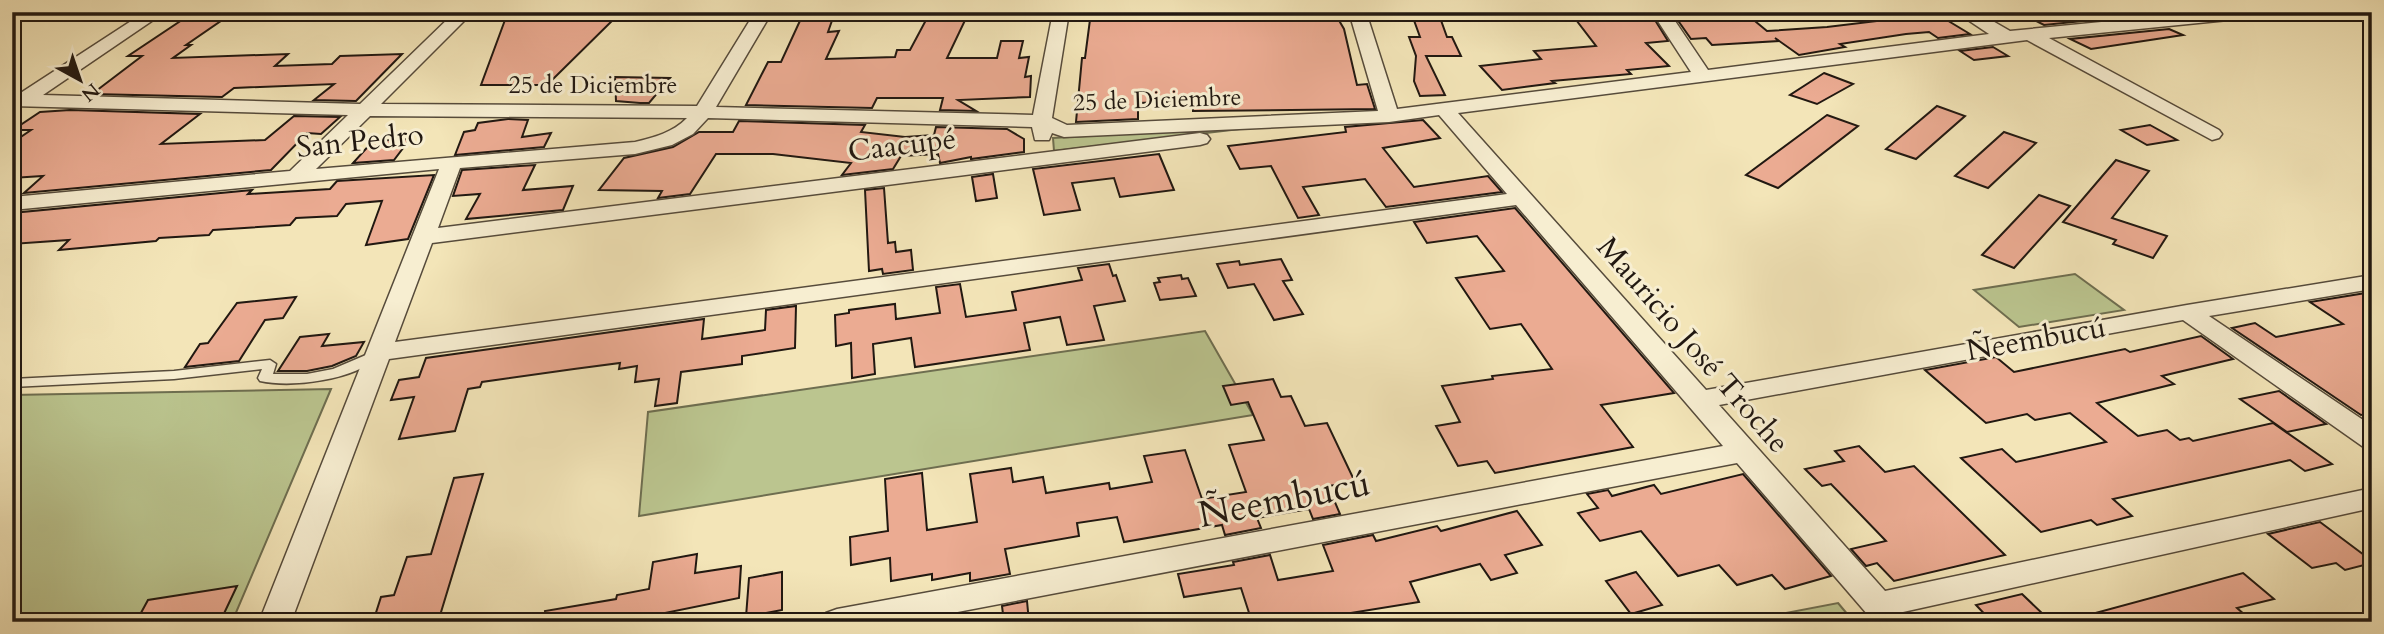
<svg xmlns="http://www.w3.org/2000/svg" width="2384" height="634" font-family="Cardo,serif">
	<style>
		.green { fill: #bbc58f; stroke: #6e6e50; stroke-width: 2 }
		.building { fill: #ebab92; stroke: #211811; stroke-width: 2 }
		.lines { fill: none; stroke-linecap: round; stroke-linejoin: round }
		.service-casing { stroke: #564b3b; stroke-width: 3 }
		.minor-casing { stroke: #564b3b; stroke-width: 3 }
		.service { fill: #f7eed1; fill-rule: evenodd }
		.minor { fill: #f7eed1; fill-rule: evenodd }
		.labels { text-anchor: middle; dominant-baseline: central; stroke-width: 6; stroke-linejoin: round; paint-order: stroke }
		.far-street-label { font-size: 24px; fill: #211811; stroke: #f7eed1 }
		.street-label { font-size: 30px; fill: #211811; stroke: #f7eed1 }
		.near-street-label { font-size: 37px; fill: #211811; stroke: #f7eed1 }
	</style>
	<rect width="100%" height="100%" fill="#f3e5b8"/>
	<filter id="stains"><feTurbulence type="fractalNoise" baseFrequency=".00286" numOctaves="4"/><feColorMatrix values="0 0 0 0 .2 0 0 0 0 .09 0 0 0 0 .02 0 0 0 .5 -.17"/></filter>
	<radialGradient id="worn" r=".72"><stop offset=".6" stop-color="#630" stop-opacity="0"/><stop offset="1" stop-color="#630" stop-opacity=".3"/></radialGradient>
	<!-- green -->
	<g class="green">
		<polygon points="1283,124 1054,151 1053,138"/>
		<polygon points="2075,274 2124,310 2019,327 1974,290"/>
		<polygon points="1205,331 1253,415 639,516 648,412"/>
		<polygon points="331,389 232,622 12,622 12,395"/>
		<polygon points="1838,603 1854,622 1749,620"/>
	</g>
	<!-- building -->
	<g class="building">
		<polygon points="513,12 621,12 547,85 481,85 505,20"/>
		<polygon points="804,12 835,12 828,32 839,31 826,59 895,57 897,50 910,50 926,20 943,21 947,12 969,12 947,58 997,58 1001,41 1023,41 1019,58 1029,57 1025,77 1031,76 1030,97 958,100 976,111 940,110 943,98 877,98 872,108 746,105 768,62 781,62"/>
		<polygon points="1091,12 1334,12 1344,29 1357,85 1367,84 1375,109 1193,111 1193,101 1138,103 1138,119 1076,122 1082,58 1085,58"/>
		<polygon points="1411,12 1438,12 1447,37 1452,37 1461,56 1426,56 1445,95 1420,96 1414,81 1416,56 1409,37 1420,37"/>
		<polygon points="1570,12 1650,12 1668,41 1646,43 1669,66 1627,70 1631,74 1552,81 1555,83 1502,90 1480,66 1541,59 1534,51 1596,46"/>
		<polygon points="1672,12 1744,12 1767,31 1827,27 1935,14 1937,20 1945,19 1970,34 1938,38 1929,32 1906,34 1840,44 1845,47 1799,55 1775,38 1779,41 1712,45 1706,38 1691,39"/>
		<polygon points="2019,12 2135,12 2142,15 2044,25"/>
		<polygon points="191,14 228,16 186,45 191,45 173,58 288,54 275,66 332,64 340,56 402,54 356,101 314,100 334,84 234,88 222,97 92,94 142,56 128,56"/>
		<polygon points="2169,29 2183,35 2091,49 2070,39"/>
		<polygon points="1993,47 2008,56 1974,60 1960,51"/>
		<polygon points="1824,73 1853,84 1817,104 1790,95"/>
		<polygon points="615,77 670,78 649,103 640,103 616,101"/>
		<polygon points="1937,106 1965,116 1916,159 1886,149"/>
		<polygon points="70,110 200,114 161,144 265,140 294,116 340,117 321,134 307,133 271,170 24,193 43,176 12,178 12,143 31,130 13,130 40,112"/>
		<polygon points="1827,115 1858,126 1778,188 1746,175"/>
		<polygon points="508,119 528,120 522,137 551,133 544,147 455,155 464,132 475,130 478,123"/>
		<polygon points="1423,120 1440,138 1383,148 1414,187 1488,176 1502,192 1386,207 1365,179 1303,187 1319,215 1298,218 1271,166 1240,169 1228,146 1346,132 1345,127"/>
		<polygon points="739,121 865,125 861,132 905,137 934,135 936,127 1007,129 1024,139 1024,152 971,159 971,157 940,163 938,154 901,156 893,169 842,175 851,163 773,154 716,154 690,194 658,198 662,191 599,190 624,158 673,147 699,132 733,132"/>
		<polygon points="2150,125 2177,140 2147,145 2121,130"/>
		<polygon points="2004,132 2036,143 1988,188 1955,176"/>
		<polygon points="410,139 394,160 353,163 373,141"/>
		<polygon points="1159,154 1174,190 1120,197 1114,178 1072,183 1080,210 1044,215 1033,169"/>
		<polygon points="2116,160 2149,171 2112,218 2167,236 2153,258 2113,244 2116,240 2063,222"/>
		<polygon points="535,165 523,190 573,186 563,210 466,219 480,194 453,196 462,170"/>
		<polygon points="993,174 997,198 976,201 972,177"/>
		<polygon points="434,175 408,239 366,245 382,201 346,204 337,216 296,218 290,225 213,230 209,235 159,238 156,241 59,250 69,240 12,244 12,213 252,190 248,194 330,189 337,181"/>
		<polygon points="884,188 888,243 895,242 896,252 911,250 913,270 883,274 882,269 869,271 865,190"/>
		<polygon points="2039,195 2070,206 2014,268 1982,255"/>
		<polygon points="1515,208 1674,393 1601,405 1633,447 1495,473 1487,461 1458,466 1436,426 1460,422 1442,386 1493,379 1492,376 1552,369 1521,324 1490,329 1456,278 1504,271 1477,236 1427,243 1414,222"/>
		<polygon points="1281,259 1292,280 1283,281 1303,314 1274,320 1254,284 1228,288 1217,264 1239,261 1240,265"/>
		<polygon points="1109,264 1113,276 1116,275 1125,301 1094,306 1104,340 1067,345 1060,317 1024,323 1030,350 915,367 911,338 873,344 875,374 852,378 851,343 836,346 835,315 849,313 849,310 895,304 896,319 940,313 936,287 960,284 966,317 1016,310 1012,292 1082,280 1078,268"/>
		<polygon points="1181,275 1182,279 1188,278 1196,296 1160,300 1154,283 1160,282 1158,278"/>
		<polygon points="2372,292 2372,413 2361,415 2232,328 2255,323 2276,337 2343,324 2310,302"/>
		<polygon points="296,297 283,318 265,320 239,361 185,367 200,344 208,343 237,303"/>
		<polygon points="796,306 795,348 742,356 742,364 681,372 677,403 655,406 659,379 635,382 637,366 619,369 620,363 574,369 482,382 480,387 468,389 455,431 399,439 414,397 391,400 399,380 419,377 426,358 704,319 702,339 765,330 766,310"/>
		<polygon points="329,334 322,346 364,342 356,356 332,366 307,371 278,371 300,337"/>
		<polygon points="2201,336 2233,359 2162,376 2174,384 2097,403 2138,436 2167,430 2180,440 2189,438 2193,441 2273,423 2332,464 2305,471 2290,460 2113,499 2132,516 2097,525 2091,520 2041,532 1961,458 2002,449 2016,462 2106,442 2070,413 2035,420 2027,414 1986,423 1925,370 1996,357 2014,372 2125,349 2130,352"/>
		<polygon points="1273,379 1281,397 1291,396 1305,426 1327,423 1355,482 1328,486 1340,514 1313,519 1309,509 1257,518 1261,528 1225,535 1222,525 1124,542 1117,517 1077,523 1079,536 1005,549 1010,574 970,581 970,573 932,580 932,574 891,581 890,558 851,565 850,537 888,531 885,479 922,473 927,530 977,522 970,474 1011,468 1013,482 1043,477 1046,493 1109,483 1110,489 1152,482 1144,456 1185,450 1202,499 1246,492 1229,445 1264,440 1248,402 1231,405 1223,386"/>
		<polygon points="2279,391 2326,424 2287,432 2240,399"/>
		<polygon points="1859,446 1885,472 1914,466 2005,555 1894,581 1877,563 1866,566 1851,549 1886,541 1831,484 1822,486 1805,469 1844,461 1835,451"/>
		<polygon points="483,474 438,622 373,622 381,597 394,595 407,557 431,554 454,478"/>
		<polygon points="1743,474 1831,576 1785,589 1772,575 1737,585 1719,565 1678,576 1641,531 1600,541 1578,513 1598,508 1587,494 1608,490 1612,496 1654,485 1661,494"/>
		<polygon points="1517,511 1542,545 1505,555 1517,573 1491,580 1480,564 1410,582 1419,602 1295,622 1252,622 1241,588 1184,597 1178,574 1234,565 1233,562 1270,555 1278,580 1333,571 1323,545 1373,535 1376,541 1437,526 1441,531"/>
		<polygon points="2320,522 2372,561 2372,563 2345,570 2336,563 2312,568 2268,534"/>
		<polygon points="697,554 695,573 741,566 739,598 645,617 645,622 546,622 545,611 616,599 617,595 649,589 653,562"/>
		<polygon points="782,572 782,610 746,617 749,578"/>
		<polygon points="1636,572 1662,605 1631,614 1606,581"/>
		<polygon points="2243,573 2274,599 2237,608 2253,622 2088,622 2088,615"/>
		<polygon points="237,586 220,622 136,622 148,600"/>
		<polygon points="2022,594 2046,617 2026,622 1992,622 1976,605"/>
		<polygon points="1027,601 1029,622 1004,622 1002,606"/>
	</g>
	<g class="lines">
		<defs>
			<path id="service" d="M373,352L379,356C356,380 292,388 260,381L258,378L262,369L174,379L12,387V379L174,371L270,360L276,364L273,374H307L333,369Z"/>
			<path id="minor" d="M145,12H165L43,95L360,104L455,12H473L381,104L697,106L755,12H772L716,107L1033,115L1053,12H1069L1052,118L1067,125L1378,111L1349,12H1366L1397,109L1691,72L1652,12H1669L1708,70L1989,34L1956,12H1977L2010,31L2204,12H2266L2258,17L2049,38L2219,130L2222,134L2219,138L2212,140L2027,40L1458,113L1706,390L2187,305L2372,275V289L2209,316L2372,426V448L2362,446L2183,320L1719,405L1885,591L2372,488V508L1903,612L1909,622H1874L1737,463L905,622H821L826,613L837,609L1723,446L1516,205L389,359L291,622H259L439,169L12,210V197L290,171L348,115L12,106V94H19ZM1439,115L1507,194L395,342L432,243L1200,145L1207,143L1210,139L1207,135L1200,133L438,228L460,168L635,154L672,145L693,134L708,118L1032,127L1035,140H1049L1052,133L1064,137L1389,122ZM370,116L687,118C672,133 655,137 635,142L316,169Z"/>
		</defs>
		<!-- service casing -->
		<use href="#service" class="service-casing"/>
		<!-- minor casing -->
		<use href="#minor" class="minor-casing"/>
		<!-- service -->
		<use href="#service" class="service"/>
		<!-- minor -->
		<use href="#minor" class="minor"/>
	</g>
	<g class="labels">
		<!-- far-street labels -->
		<g class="far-street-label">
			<text x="593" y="85">25 de Diciembre</text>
			<text transform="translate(1157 100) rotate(-2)">25 de Diciembre</text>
		</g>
		<!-- street labels -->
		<g class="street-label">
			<text transform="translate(360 141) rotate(-6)">San Pedro</text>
			<text transform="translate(902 145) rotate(-7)">Caacupé</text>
			<text transform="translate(2036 339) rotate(-10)">Ñeembucú</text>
			<text transform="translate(1693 345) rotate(49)">Mauricio José Troche</text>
		</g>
		<!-- near-street labels -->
		<g class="near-street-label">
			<text transform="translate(1284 499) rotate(-11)">Ñeembucú</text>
		</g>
	</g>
	<!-- margin -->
	<rect width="2384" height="634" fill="none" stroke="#f3e5b8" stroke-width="42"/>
	<rect x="14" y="14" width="2356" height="606" fill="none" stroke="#211811" stroke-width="3.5"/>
	<rect x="21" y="21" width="2342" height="592" fill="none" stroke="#211811" stroke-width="2"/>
	<!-- north arrow -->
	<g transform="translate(80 80) rotate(140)" stroke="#f7eed1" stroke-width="5" paint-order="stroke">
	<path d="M0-5L12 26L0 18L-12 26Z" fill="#211811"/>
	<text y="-10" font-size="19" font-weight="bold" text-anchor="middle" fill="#211811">N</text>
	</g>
	<rect width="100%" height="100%" filter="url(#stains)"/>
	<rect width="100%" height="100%" fill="url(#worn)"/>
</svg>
